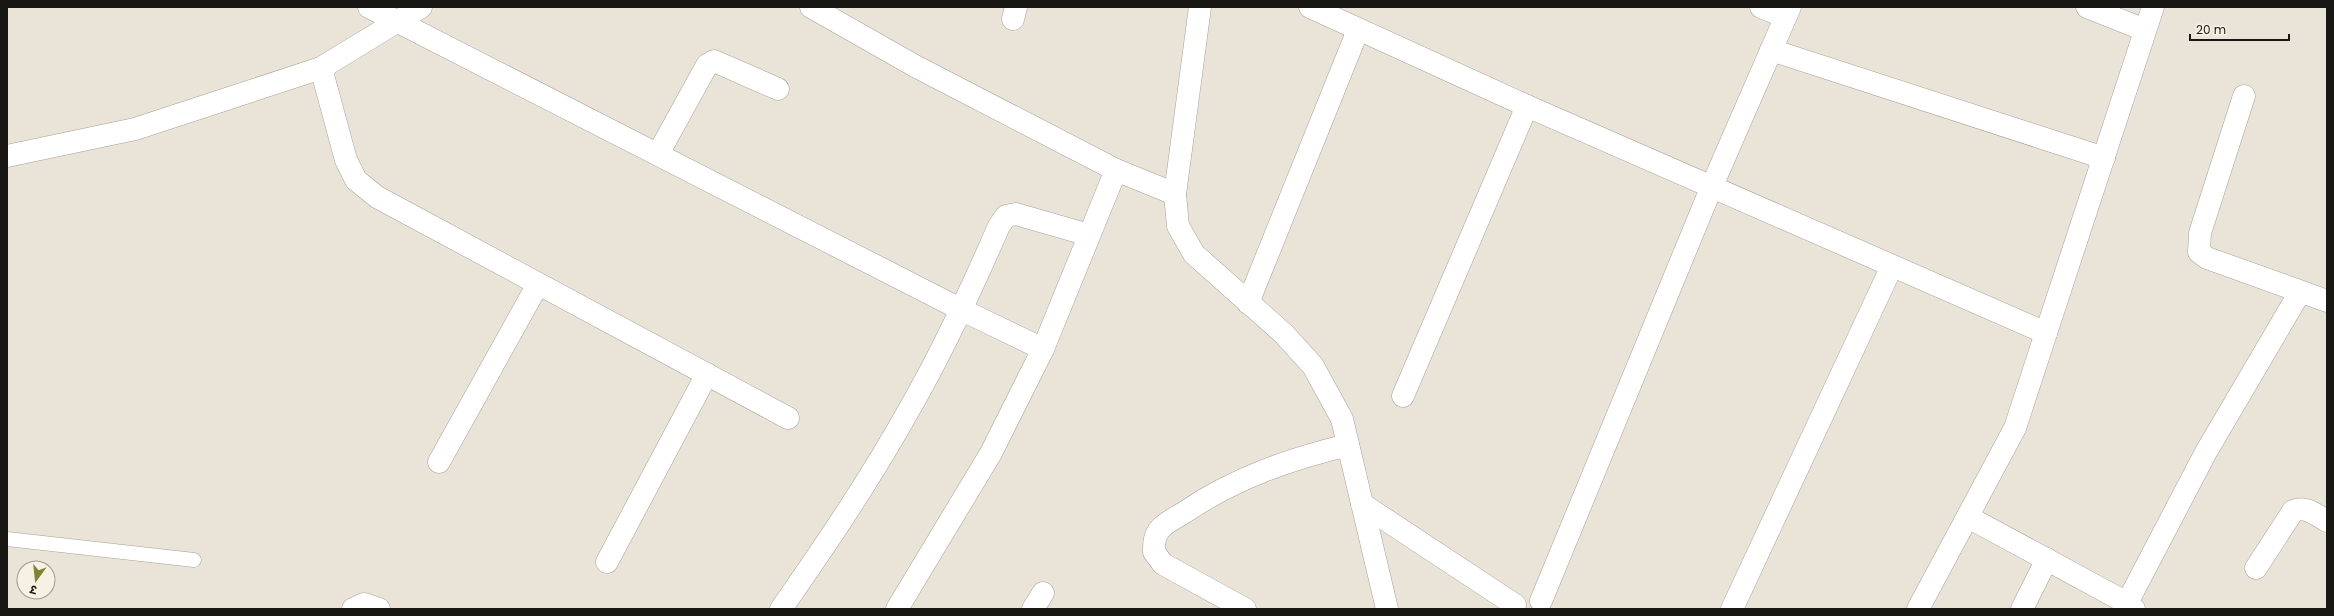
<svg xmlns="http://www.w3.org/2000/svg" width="2334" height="616" font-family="Poppins,'Noto Sans Devanagari',sans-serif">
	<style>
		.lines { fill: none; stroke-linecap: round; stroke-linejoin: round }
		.service-casing { stroke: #a7a197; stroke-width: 15 }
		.minor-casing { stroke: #a7a197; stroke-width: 23 }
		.tertiary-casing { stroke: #a7a197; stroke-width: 23 }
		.service { stroke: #fff; stroke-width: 14 }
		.minor { stroke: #fff; stroke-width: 22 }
		.tertiary { stroke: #fff; stroke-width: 22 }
	</style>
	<rect width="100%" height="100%" fill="#e9e3d8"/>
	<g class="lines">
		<defs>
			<polyline id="service" points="7,539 194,560"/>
			<g id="minor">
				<polyline points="369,7 962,310 1043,349"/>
				<polyline points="811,7 915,66 1116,170 1175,194"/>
				<polyline points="1200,7 1175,194 1178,226 1194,254 1284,334 1313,366 1342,419 1387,609"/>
				<polyline points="1310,7 1527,106 2046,333 2153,7"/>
				<polyline points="1761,7 1785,17"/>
				<polyline points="2087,7 2145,30"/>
				<polyline points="1013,19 1016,7"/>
				<polyline points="1771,50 2104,158"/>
				<polyline points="321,68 346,160 356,180 377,197 788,418"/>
				<polyline points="2244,96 2200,233 2199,252 2207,258 2327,301"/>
				<polyline points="658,154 707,65 714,61 778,89"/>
				<polyline points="1248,303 1358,30"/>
				<polyline points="1403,396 1527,106"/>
				<polyline points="439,462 538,284"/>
				<polyline points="1362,504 1515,605"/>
				<polyline points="1968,517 2127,603 2134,609"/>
				<polyline points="607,562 707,374"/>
				<path d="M2256,568L2293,511C2306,505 2316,515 2327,521"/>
				<polyline points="1541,601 1712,186 1790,7"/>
				<polyline points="2127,603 2206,452 2300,292"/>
				<polyline points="353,609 364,604 379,609"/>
				<path d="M781,609C827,543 871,478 910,408C944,349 972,288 999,226L1006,216L1016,214L1089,235"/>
				<polyline points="897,609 991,453 1043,349 1116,170"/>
				<polyline points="1033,609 1043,593"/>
				<path d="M1245,609L1163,564L1154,552C1154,544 1154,536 1160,529C1166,522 1177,517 1185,512C1235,478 1290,459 1348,445"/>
				<polyline points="1732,609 1892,266"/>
				<polyline points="1918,609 2015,428 2046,333"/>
				<polyline points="2022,609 2047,559"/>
			</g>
			<polyline id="tertiary" points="7,156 135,129 321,68 421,7"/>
		</defs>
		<!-- service casing -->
		<use href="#service" class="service-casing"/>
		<!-- minor casing -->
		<use href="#minor" class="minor-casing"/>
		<!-- tertiary casing -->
		<use href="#tertiary" class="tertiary-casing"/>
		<!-- service -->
		<use href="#service" class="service"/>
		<!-- minor -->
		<use href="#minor" class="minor"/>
		<!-- tertiary -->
		<use href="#tertiary" class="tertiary"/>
	</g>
	<!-- border -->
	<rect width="2334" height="616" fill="none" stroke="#191713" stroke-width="16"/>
	<!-- north arrow -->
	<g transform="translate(36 580) rotate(195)"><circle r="19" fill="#f7f1e5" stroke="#9e9a91"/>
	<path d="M0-3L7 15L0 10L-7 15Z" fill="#7b8634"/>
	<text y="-6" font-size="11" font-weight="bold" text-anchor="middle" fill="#191713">उ</text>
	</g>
	<!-- scale -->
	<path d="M2190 34v6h99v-6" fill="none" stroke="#191713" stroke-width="2"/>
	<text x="2196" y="34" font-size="12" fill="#191713" stroke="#f7f1e5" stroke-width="3" paint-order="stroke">20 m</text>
</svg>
